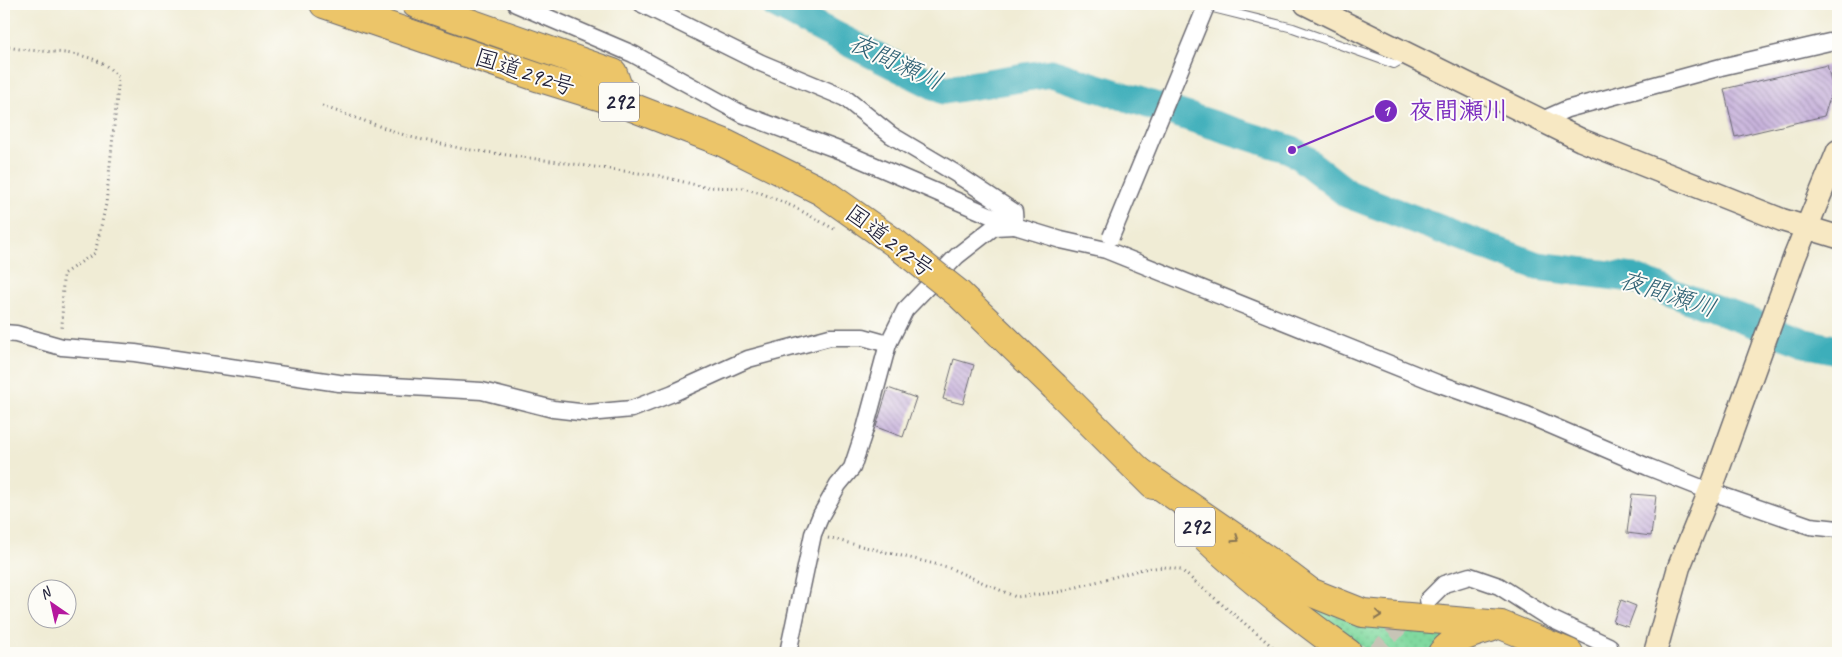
<svg xmlns="http://www.w3.org/2000/svg" width="1842" height="657" font-family="Caveat,'Klee One',sans-serif">
	<style>
		.grass { fill: url(#grass-dots); stroke: #517e6d }
		.lines { fill: none; stroke-linecap: round; stroke-linejoin: round }
		.river { stroke: #3eaeba; stroke-width: 29 }
		.building { fill: url(#building-back-hatch) }
		.street-tunnel { stroke: #c7c4b6; stroke-width: 16; stroke-dasharray: 16 8; stroke-linecap: butt }
		.lane-casing { stroke: #6a6971; stroke-width: 10 }
		.street-casing { stroke: #6a6971; stroke-width: 19 }
		.secondary-casing { stroke: #6a6971; stroke-width: 25 }
		.highway-casing { stroke: #6a6971; stroke-width: 30 }
		.path { stroke: #6a6971; stroke-width: 3; stroke-dasharray: 1 4; stroke-linecap: butt }
		.lane { stroke: #fff; stroke-width: 8 }
		.street { stroke: #fff; stroke-width: 16 }
		.secondary { stroke: #f7e8c3; stroke-width: 22 }
		.highway { stroke: #ecc569; stroke-width: 28 }
		.street-bridge-casing { stroke: #6a6971; stroke-width: 19; stroke-linecap: butt }
		.highway-bridge-casing { stroke: #6a6971; stroke-width: 30; stroke-linecap: butt }
		.street-bridge { stroke: #fff; stroke-width: 16 }
		.highway-bridge { stroke: #ecc569; stroke-width: 28 }
		.oneway { stroke: #877452 }
		.labels { text-anchor: middle; dominant-baseline: central; stroke-width: 4; stroke-linejoin: round; paint-order: stroke }
		.shield { fill: #fdfcf7; stroke: #646373; stroke-width: 1 }
		.shield-label { font-size: 22px; font-weight: bold; fill: #22223b }
		.street-label { font-size: 24px; fill: #22223b; stroke: #fdfcf7 }
		.water-label { font-size: 25px; font-style: italic; fill: #2f6174; stroke: #fdfcf7 }
		.leader { fill: none; stroke: #7b2cbf; stroke-width: 2 }
		.callout-dot { fill: #7b2cbf; stroke: #fdfcf7; stroke-width: 2 }
		.mark-label { font-size: 15px; text-anchor: middle; font-weight: bold; fill: #fff }
		.callout-label { font-size: 25px; text-anchor: middle; font-weight: bold; fill: #7b2cbf; stroke: #fdfcf7; stroke-width: 4; stroke-linejoin: round; paint-order: stroke }
	</style>
	<defs>
		<pattern id="grass-dots" width="8" height="8" patternUnits="userSpaceOnUse" patternTransform="scale(1.25)"><rect width="8" height="8" fill="#80d99f"/><path d="M2 2h.1M6 6h.1" fill="none" stroke="#6eba8a" stroke-width="1.8" stroke-linecap="round"/></pattern>
		<pattern id="building-back-hatch" width="6" height="6" patternUnits="userSpaceOnUse" patternTransform="scale(1.25)"><rect width="6" height="6" fill="#c8b3dc"/><path d="M-1 5l2 2M0 0l6 6M5-1l2 2" fill="none" stroke="#a291b4"/></pattern>
	</defs>
	<rect width="100%" height="100%" fill="#fdfcf7"/>
	<filter id="ink" filterUnits="userSpaceOnUse"><feTurbulence type="fractalNoise" baseFrequency=".02" numOctaves="2"/><feDisplacementMap in="SourceGraphic" scale="10" xChannelSelector="R" yChannelSelector="G"/><feConvolveMatrix kernelMatrix="1 2 1 2 8 2 1 2 1" color-interpolation-filters="sRGB"/></filter>
	<filter id="wash" filterUnits="userSpaceOnUse"><feTurbulence type="fractalNoise" baseFrequency=".0096" numOctaves="4" result="noise"/><feDisplacementMap in="SourceGraphic" scale="20" xChannelSelector="R" yChannelSelector="G"/><feGaussianBlur stdDeviation="1.12" result="paint"/><feColorMatrix in="noise" values="0 0 0 0 0 0 0 0 0 0 0 0 0 0 0 0 0 1.4 0 .05"/><feComposite in="paint" operator="in"/></filter>
	<g filter="url(#wash)">
		<rect width="100%" height="100%" fill="#f0ecd5"/>
		<!-- grass -->
		<g class="grass">
			<polygon points="1288,594 1463,628 1436,653 1371,653"/>
			<polygon points="1518,649 1535,653 1484,653"/>
		</g>
		<g class="lines">
			<!-- river -->
			<polyline class="river" points="775,4 824,30 944,90 1051,73 1292,150 1348,194 1537,266 1633,278 1805,343 1838,350"/>
		</g>
		<g id="blocks">
			<!-- building -->
			<g class="building">
				<polygon points="1827,65 1833,89 1824,116 1735,137 1724,89"/>
				<polygon points="954,359 974,365 963,404 943,399"/>
				<polygon points="888,388 916,398 903,437 876,427"/>
				<polygon points="1632,494 1656,496 1651,536 1627,533"/>
				<polygon points="1621,600 1636,606 1628,627 1613,622"/>
			</g>
		</g>
	</g>
	<g filter="url(#ink)">
		<use href="#blocks" fill-opacity="0" stroke="#6a6971" stroke-width="1"/>
		<g class="lines">
			<!-- street-tunnel -->
			<polyline class="street-tunnel" points="1374,653 1413,614"/>
			<defs>
				<polyline id="lane" points="1197,4 1293,28 1394,64 1406,57"/>
				<g id="street">
					<polyline points="516,4 633,54 742,114 841,151 1015,226 1061,240 1106,250 1437,383 1527,415 1648,467 1709,491 1810,526 1838,529"/>
					<polyline points="642,4 761,63 845,98 891,135 955,173 1014,212 1015,226"/>
					<polyline points="1542,120 1567,109 1721,67 1838,40"/>
					<polyline points="4,333 16,334 62,347 135,353 339,383 482,391 553,409 588,413 632,409 673,393 748,359 830,337 863,337 888,344"/>
					<polyline points="1428,600 1444,584 1470,576 1499,586 1549,618 1609,646"/>
					<polyline points="788,653 813,534 821,515 838,485 852,468 865,429 888,344 905,310 957,256 994,227 1014,226"/>
				</g>
				<g id="secondary">
					<polyline points="1306,4 1581,140 1782,220 1838,237"/>
					<polyline points="1655,653 1679,567 1714,481 1795,256 1838,151"/>
				</g>
				<g id="highway">
					<polyline points="324,4 540,78 624,104 722,142 821,191 895,243"/>
					<polyline points="416,4 613,73 624,104"/>
					<polyline points="1055,387 1153,485"/>
					<polyline points="1139,471 1273,564 1310,592 1363,613 1501,625 1569,653"/>
					<path d="M1194,526C1241,573 1294,614 1348,653"/>
					<path d="M1442,653C1454,638 1472,633 1490,628"/>
				</g>
			</defs>
			<!-- lane casing -->
			<use href="#lane" class="lane-casing"/>
			<!-- street casing -->
			<use href="#street" class="street-casing"/>
			<!-- secondary casing -->
			<use href="#secondary" class="secondary-casing"/>
			<!-- highway casing -->
			<use href="#highway" class="highway-casing"/>
			<!-- path -->
			<g class="path">
				<path d="M4,46C33,54 78,48 103,64C109,67 113,72 118,77V87L106,204L95,253L63,274L62,331"/>
				<polyline points="322,106 410,137 464,149 660,176 704,187 743,188 761,193 794,207 836,230"/>
				<polyline points="828,538 947,567 1016,597 1059,592 1143,569 1164,567 1181,570 1280,653"/>
			</g>
			<!-- lane -->
			<use href="#lane" class="lane"/>
			<!-- street -->
			<use href="#street" class="street"/>
			<!-- secondary -->
			<use href="#secondary" class="secondary"/>
			<!-- highway -->
			<use href="#highway" class="highway"/>
			<defs>
				<polyline id="street-bridge" points="1111,237 1207,4"/>
				<polyline id="highway-bridge" points="895,243 959,294 1055,387"/>
			</defs>
			<!-- street-bridge casing -->
			<use href="#street-bridge" class="street-bridge-casing"/>
			<!-- highway-bridge casing -->
			<use href="#highway-bridge" class="highway-bridge-casing"/>
			<!-- street-bridge -->
			<use href="#street-bridge" class="street-bridge"/>
			<!-- highway-bridge -->
			<use href="#highway-bridge" class="highway-bridge"/>
		</g>
		<!-- one-way arrows -->
		<defs><path id="oneway-chevron" d="M-2-3.5L2.5 0L-2 3.5" fill="none" stroke-width="1.6" stroke-linecap="round" stroke-linejoin="round" transform="scale(1.25)"/></defs>
		<g class="oneway">
			<use href="#oneway-chevron" transform="translate(1236 539) rotate(34)"/>
			<use href="#oneway-chevron" transform="translate(1378 615) rotate(6)"/>
		</g>
	</g>
	<g class="labels">
		<!-- shield labels -->
		<g class="shield">
			<rect x="599" y="82.5" width="40" height="39" rx="4"/>
			<rect x="1175" y="507.5" width="40" height="39" rx="4"/>
		</g>
		<g class="shield-label">
			<text x="619" y="102">292</text>
			<text x="1195" y="527">292</text>
		</g>
		<!-- street labels -->
		<g class="street-label">
			<text transform="translate(525 72) rotate(18)">国道292号</text>
			<text transform="translate(890 241) rotate(37)">国道292号</text>
		</g>
		<!-- water labels -->
		<g class="water-label">
			<text transform="translate(896 62) rotate(25)">夜間瀬川</text>
			<text transform="translate(1668 294) rotate(18)">夜間瀬川</text>
		</g>
	</g>
	<!-- callouts -->
	<path class="leader" d="M1292 150L1386 111"/>
	<g class="callout-dot">
		<circle cx="1292" cy="150" r="5"/>
		<circle cx="1386" cy="111" r="12"/>
	</g>
	<g class="mark-label">
		<text x="1386" y="116">1</text>
	</g>
	<g class="callout-label">
		<text x="1459" y="119">夜間瀬川</text>
	</g>
	<!-- margin -->
	<rect width="1842" height="657" fill="none" stroke="#fdfcf7" stroke-width="20"/>
	<!-- north arrow -->
	<g transform="translate(52 604) rotate(326)"><circle r="24" fill="#fdfcf7" stroke="#a5a5ac"/>
	<path d="M0-4L9 19L0 12L-9 19Z" fill="#b5179e"/>
	<text y="-8" font-size="14" font-weight="bold" text-anchor="middle" fill="#22223b">N</text>
	</g>
</svg>
